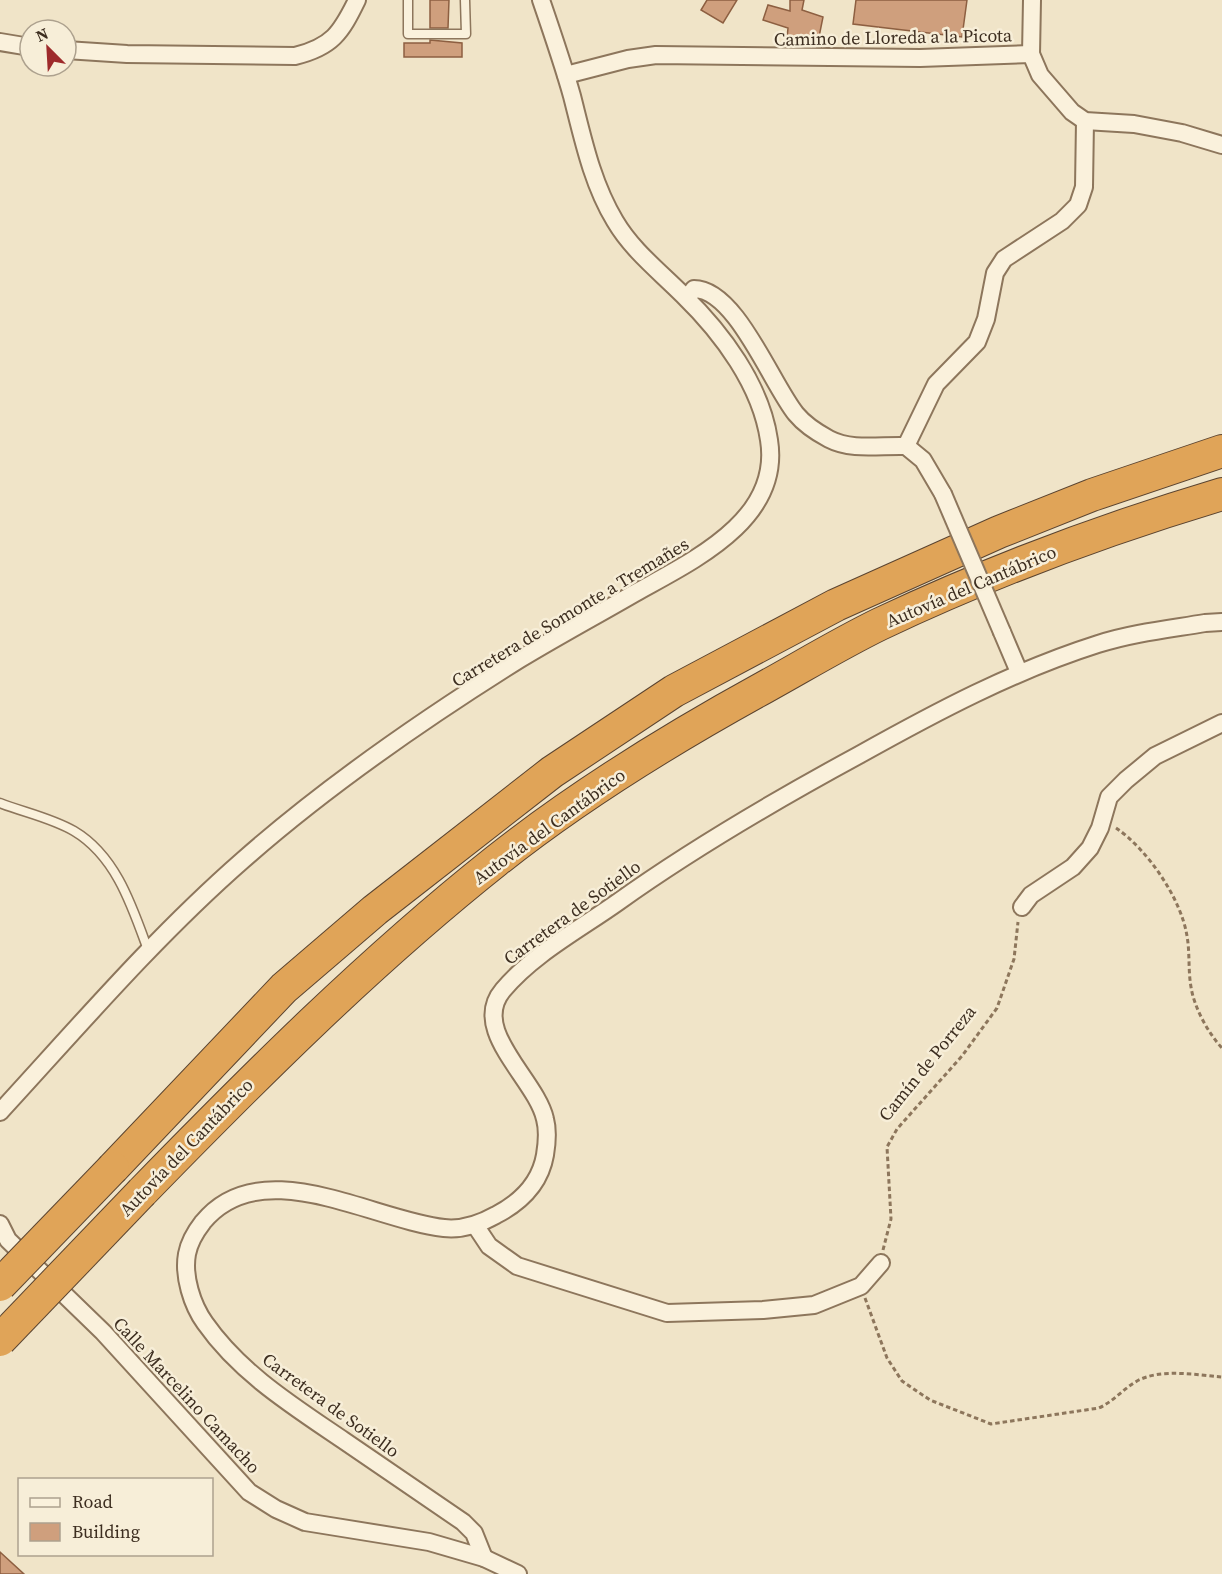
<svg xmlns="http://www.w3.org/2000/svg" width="1222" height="1574" font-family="'Source Serif 4',serif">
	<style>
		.building { fill: #cf9f7d; stroke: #8d5f41; stroke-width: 1.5 }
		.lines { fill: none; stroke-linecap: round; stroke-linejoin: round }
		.service-casing { stroke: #8d765c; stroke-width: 11 }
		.minor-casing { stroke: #8d765c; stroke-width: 20 }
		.motorway-casing { stroke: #5b4430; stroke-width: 34 }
		.path { stroke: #8d765c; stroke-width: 3; stroke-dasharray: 4.5 3; stroke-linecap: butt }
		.service { stroke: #faf1dc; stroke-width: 8 }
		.minor { stroke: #faf1dc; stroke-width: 16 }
		.motorway { stroke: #e0a458; stroke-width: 32 }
		.minor-bridge-casing { stroke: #8d765c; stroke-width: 20; stroke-linecap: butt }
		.motorway-bridge-casing { stroke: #5b4430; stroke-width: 34; stroke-linecap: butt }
		.minor-bridge { stroke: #faf1dc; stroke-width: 16 }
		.motorway-bridge { stroke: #e0a458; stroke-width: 32 }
		.labels { text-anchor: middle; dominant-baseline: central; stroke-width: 5; stroke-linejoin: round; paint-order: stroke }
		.street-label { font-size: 18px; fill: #3d2e20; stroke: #f7eed8 }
	</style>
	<rect width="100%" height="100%" fill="#f0e4c8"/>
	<!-- building -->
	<g class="building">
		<polygon points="430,0 449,0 448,28 430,28"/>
		<polygon points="707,0 737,0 723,23 701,10"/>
		<polygon points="790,0 804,0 802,10 823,17 818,42 813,45 793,41 787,38 788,28 763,20 768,5 790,11"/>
		<polygon points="856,0 967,0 962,37 853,24"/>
		<polygon points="430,40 462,43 462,57 404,57 404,43 430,43"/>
		<polygon points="0,1552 24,1574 0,1574"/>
	</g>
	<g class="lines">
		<defs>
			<g id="service">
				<polyline points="408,0 408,34 466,34 465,0"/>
				<path d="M0,803C23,812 52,818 74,831C116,856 132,906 148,950"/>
			</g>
			<g id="minor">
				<polyline points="1032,0 1031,54 1040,75 1072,112 1085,121 1134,124 1182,133 1222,145"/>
				<polyline points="0,42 30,47"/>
				<path d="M66,50L127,54L295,56C332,47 341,33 357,0"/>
				<polyline points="566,75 628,59 656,55 920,58 1031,54"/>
				<path d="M687,298L694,289C736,289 772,385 796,414C805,425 816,432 829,439C852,451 880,445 906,446L923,460L943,494"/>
				<polyline points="906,446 936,384 977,342 986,319 995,273 1004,259 1062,221 1078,205 1084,187 1085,121"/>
				<polyline points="1002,632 1019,672"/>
				<polyline points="1022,907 1031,895 1073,867 1090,848 1100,828 1109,797 1126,780 1155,756 1222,723"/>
				<path d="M0,1112C79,1026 155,937 243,860C328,785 424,719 520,659C558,636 597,615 635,593C692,561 782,520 769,440C761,385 722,333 683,295C659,271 632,250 615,221C592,183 583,139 572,96C563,64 552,32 541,0"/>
				<polyline points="0,1224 8,1240 103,1332 249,1492 276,1509 305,1522 429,1542 484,1558 518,1574"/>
				<polyline points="475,1225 489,1246 517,1266 667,1313 763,1310 814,1305 861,1286 881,1263"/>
				<path d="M484,1558L474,1533L463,1522C423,1495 383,1467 343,1440C293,1406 240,1373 205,1323C192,1305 183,1276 187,1254C189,1243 196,1231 203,1222C261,1151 372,1220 444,1228C462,1230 480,1224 496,1215C521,1202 540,1184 545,1155C547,1143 548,1130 545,1119C536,1079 469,1030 503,990C533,954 580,929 618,902C695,847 776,800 859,755C936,712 1013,671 1098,644C1132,633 1169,629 1205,623L1222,622"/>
			</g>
			<g id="motorway">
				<polyline points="113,1168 284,988 375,910 552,772 674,691 836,605 999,532 1092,495 1222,451"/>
				<path d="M142,1192C255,1076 369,962 496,861C579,795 672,738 765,687C803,666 841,643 880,624C990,572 1105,529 1222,494"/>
			</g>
		</defs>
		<!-- service casing -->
		<use href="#service" class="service-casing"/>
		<!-- minor casing -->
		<use href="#minor" class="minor-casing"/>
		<!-- motorway casing -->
		<use href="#motorway" class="motorway-casing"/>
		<!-- path -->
		<g class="path">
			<path d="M1116,828C1147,849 1181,898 1187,936C1190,953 1188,970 1191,987C1194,1007 1208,1033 1222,1048"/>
			<polyline points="883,1250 891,1219 887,1147 897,1129 962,1056 997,1008 1014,959 1018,922"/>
			<path d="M865,1298L887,1358L902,1381L930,1400L991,1424L1099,1408C1114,1401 1123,1389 1137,1381C1161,1368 1196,1375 1222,1377"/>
		</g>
		<!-- service -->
		<use href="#service" class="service"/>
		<!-- minor -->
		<use href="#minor" class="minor"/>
		<!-- motorway -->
		<use href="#motorway" class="motorway"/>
		<defs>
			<polyline id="minor-bridge" points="943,494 1002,632"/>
			<g id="motorway-bridge">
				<polyline points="0,1285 113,1168"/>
				<polyline points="0,1340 142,1192"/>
			</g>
		</defs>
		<!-- minor-bridge casing -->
		<use href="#minor-bridge" class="minor-bridge-casing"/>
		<!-- motorway-bridge casing -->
		<use href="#motorway-bridge" class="motorway-bridge-casing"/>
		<!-- minor-bridge -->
		<use href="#minor-bridge" class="minor-bridge"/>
		<!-- motorway-bridge -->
		<use href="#motorway-bridge" class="motorway-bridge"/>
	</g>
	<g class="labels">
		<!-- street labels -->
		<g class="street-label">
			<text transform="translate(893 37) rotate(-1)">Camino de Lloreda a la Picota</text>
			<text transform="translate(971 586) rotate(-23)">Autovía del Cantábrico</text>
			<text transform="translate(570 612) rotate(-31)">Carretera de Somonte a Tremañes</text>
			<text transform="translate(549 826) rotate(-36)">Autovía del Cantábrico</text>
			<text transform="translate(572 912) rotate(-36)">Carretera de Sotiello</text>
			<text transform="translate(927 1063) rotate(-51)">Camín de Porreza</text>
			<text transform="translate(186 1147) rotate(-46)">Autovía del Cantábrico</text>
			<text transform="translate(187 1395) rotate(47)">Calle Marcelino Camacho</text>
			<text transform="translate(331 1405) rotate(36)">Carretera de Sotiello</text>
		</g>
	</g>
	<!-- legend -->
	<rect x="18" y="1478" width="195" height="78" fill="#f7eed8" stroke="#ada18e" stroke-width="1.5"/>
	<rect x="30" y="1498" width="30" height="9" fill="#faf1dc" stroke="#ada18e" stroke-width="1.5"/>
	<text x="72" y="1508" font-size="18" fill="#3d2e20">Road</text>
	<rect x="30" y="1523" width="30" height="18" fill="#cf9f7d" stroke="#ada18e" stroke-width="1.5"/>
	<text x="72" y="1538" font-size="18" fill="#3d2e20">Building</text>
	<!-- north arrow -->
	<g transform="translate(48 48) rotate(336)"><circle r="28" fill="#f7eed8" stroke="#ada18e" stroke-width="1.5"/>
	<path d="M0-4.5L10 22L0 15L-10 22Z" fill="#9e2a2b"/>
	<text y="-9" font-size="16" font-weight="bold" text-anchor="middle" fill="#3d2e20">N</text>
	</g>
</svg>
